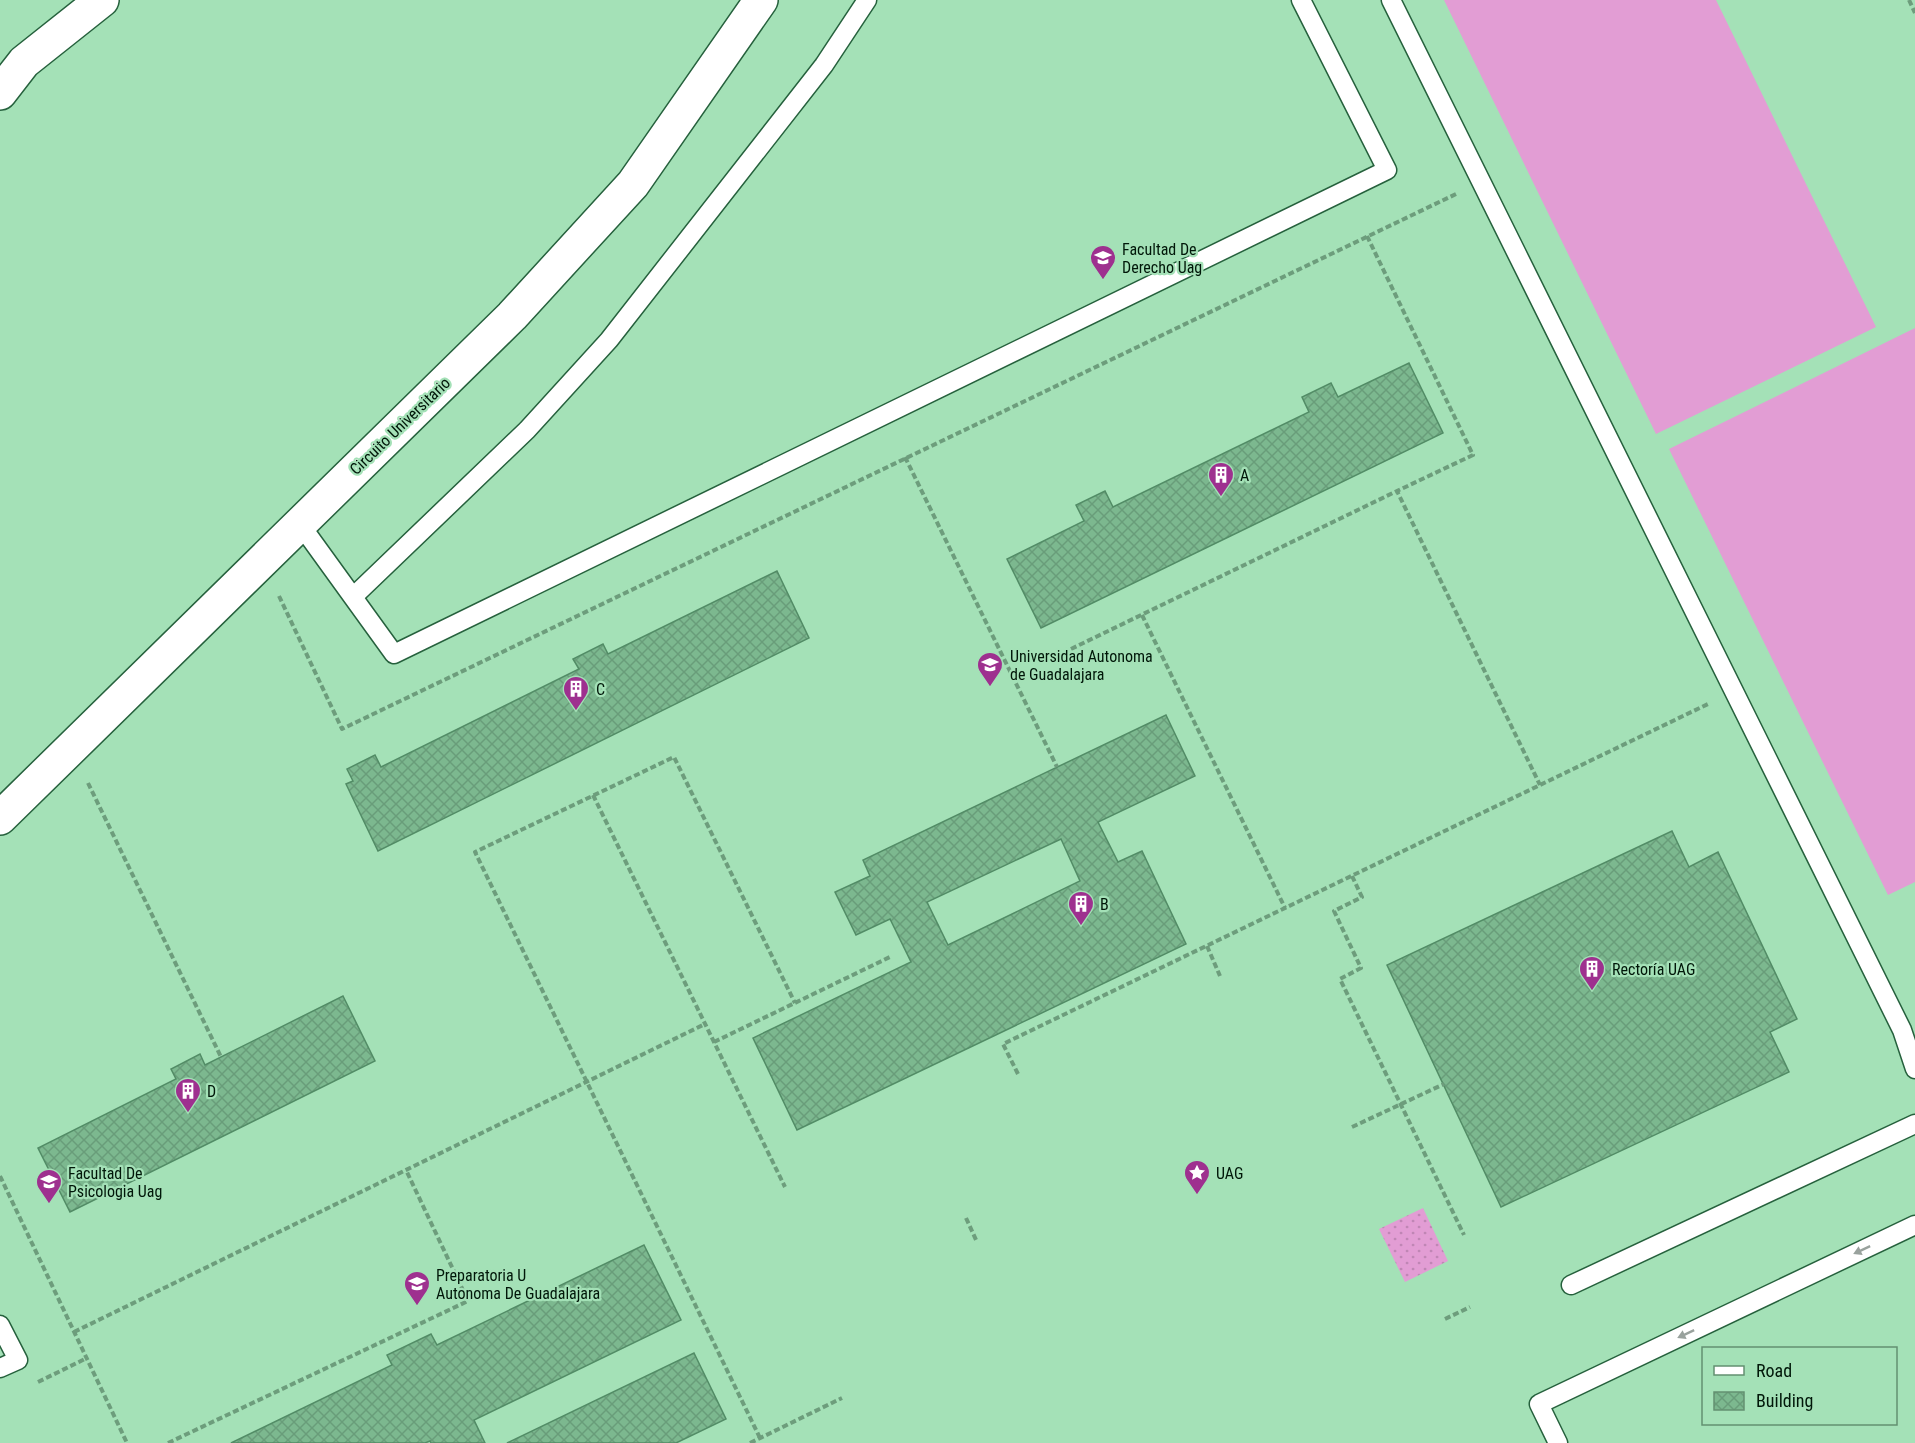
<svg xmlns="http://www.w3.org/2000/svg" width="1915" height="1443" font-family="'Roboto Condensed',sans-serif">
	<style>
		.grass { fill: url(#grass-dots) }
		.garden { fill: #e29dd4 }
		.building { fill: url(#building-cross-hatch); stroke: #528c66; stroke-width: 1.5; fill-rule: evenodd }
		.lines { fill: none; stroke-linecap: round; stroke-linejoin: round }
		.service-casing { stroke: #26613d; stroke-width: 21 }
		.minor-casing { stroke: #26613d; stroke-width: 36 }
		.path { stroke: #6d9d7c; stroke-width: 4; stroke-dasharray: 6 3; stroke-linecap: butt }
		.service { stroke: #fff; stroke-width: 18 }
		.minor { stroke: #fff; stroke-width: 33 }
		.path-bridge { stroke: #6d9d7c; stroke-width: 4; stroke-dasharray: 6 3; stroke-linecap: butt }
		.oneway { fill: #99a29d }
		.labels { text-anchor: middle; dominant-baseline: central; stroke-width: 4.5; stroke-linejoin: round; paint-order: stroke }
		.poi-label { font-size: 16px; fill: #011709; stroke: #a4e1b7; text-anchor: start }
		.street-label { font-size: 16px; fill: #011709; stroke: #a4e1b7 }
	</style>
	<defs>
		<pattern id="grass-dots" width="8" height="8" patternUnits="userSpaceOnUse" patternTransform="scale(1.5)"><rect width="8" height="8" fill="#e29dd4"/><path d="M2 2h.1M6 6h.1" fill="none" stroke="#c086b5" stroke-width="1.8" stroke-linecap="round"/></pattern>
		<pattern id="building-cross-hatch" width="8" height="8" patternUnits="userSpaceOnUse" patternTransform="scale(1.5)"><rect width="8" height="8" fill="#7cb88f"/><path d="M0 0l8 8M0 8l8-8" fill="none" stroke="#699d7a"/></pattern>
	</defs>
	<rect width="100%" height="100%" fill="#a4e1b7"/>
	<!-- grass -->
	<polygon class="grass" points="1423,1208 1448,1261 1405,1282 1379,1229"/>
	<!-- garden -->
	<g class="garden">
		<polygon points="1444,0 1716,0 1876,327 1656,434"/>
		<polygon points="1915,328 1915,882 1888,895 1669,449"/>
	</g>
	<!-- building -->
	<g class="building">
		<polygon points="1409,363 1443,433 1041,628 1007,559 1084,521 1076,505 1105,491 1113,507 1309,412 1302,397 1331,383 1338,397"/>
		<polygon points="777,571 809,638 378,851 346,784 353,781 347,769 375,755 381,767 579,669 573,659 603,644 608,654"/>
		<path d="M1166,715L1195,776L1098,822L1118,862L1142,851L1186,944L797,1130L753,1038L911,962L890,919L856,935L835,892L870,876L863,860ZM1061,839L1080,881L948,945L927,902Z"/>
		<polygon points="1672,831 1689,867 1718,852 1797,1019 1770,1032 1789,1072 1501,1207 1387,965"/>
		<polygon points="343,996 375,1061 70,1212 38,1148 176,1079 171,1069 200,1054 205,1065"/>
		<polygon points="644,1245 681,1320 474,1420 485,1443 431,1443 430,1441 425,1443 231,1443 392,1365 387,1355 431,1334 437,1345"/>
		<polygon points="694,1353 726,1419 676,1443 507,1443"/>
	</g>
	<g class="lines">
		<defs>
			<g id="service">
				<polyline points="1391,0 1902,1030 1915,1069"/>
				<polyline points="300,524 394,654 1387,170 1301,0"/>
				<polyline points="354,596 527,430 609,340 824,65 867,0"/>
				<polyline points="1571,1285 1915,1124"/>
				<polyline points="0,1325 18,1360 0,1368"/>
				<polyline points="1558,1443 1539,1404 1915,1225"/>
			</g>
			<g id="minor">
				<polyline points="0,93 24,62 102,0"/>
				<polyline points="0,818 512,316 633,184 761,0"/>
			</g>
		</defs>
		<!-- service casing -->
		<use href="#service" class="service-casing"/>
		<!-- minor casing -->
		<use href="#minor" class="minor-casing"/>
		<!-- path -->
		<g class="path">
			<polyline points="1909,0 1915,13"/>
			<polyline points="1367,236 1473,455 1397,491"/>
			<polyline points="905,457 1057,767"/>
			<polyline points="279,596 342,729 1456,194"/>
			<polyline points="1142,615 1285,908"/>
			<polyline points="1071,649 1397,491 1540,785"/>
			<polyline points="88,783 221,1057"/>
			<polyline points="593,795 785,1187"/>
			<polyline points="1352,876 1362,897 1334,911 1361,968 1340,979 1464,1235"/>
			<polyline points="1207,946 1220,976"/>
			<polyline points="714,1042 892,956"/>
			<polyline points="1018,1074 1003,1044 1710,703"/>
			<polyline points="0,1176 127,1443"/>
			<polyline points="966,1218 977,1242"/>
			<polyline points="1445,1319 1470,1307"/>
			<polyline points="74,1332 705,1024"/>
			<polyline points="38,1382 87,1358"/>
			<polyline points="760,1438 475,852 674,757 795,1003"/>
			<polyline points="168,1443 468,1301 406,1170"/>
			<polyline points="750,1443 842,1398"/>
		</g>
		<!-- service -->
		<use href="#service" class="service"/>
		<!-- minor -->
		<use href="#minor" class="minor"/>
		<!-- path-bridge -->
		<polyline class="path-bridge" points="1352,1127 1444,1084"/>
	</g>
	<!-- one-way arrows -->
	<defs><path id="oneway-solid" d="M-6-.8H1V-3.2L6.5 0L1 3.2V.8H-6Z" transform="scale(1.5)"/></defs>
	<g class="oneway">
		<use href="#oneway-solid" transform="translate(1862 1250) rotate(155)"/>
		<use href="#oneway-solid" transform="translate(1686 1334) rotate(155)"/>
	</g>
	<!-- icons -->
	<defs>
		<symbol id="university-pin" viewBox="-11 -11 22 30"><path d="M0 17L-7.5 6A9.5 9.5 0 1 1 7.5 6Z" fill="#9e308f" stroke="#a4e1b7"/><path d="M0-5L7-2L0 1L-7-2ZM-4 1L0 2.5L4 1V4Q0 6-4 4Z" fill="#fff"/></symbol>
		<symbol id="building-pin" viewBox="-11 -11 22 30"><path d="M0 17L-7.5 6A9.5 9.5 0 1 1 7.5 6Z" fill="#9e308f" stroke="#a4e1b7"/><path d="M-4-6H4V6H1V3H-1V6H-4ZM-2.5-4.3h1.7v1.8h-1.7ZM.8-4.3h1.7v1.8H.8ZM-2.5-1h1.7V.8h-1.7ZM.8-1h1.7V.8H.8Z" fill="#fff"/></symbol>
		<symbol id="sight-pin" viewBox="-11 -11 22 30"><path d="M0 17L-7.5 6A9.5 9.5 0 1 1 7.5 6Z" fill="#9e308f" stroke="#a4e1b7"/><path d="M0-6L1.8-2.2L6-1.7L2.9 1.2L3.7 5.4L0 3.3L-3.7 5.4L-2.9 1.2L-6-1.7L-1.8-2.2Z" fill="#fff"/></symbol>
	</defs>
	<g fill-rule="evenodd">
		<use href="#university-pin" x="1088" y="243" width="30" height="40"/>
		<use href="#building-pin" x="1206" y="460" width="30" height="40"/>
		<use href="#university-pin" x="975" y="650" width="30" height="40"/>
		<use href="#building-pin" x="561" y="674" width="30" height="40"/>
		<use href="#building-pin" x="1066" y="889" width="30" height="40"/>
		<use href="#building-pin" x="1577" y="954" width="30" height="40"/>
		<use href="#building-pin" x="173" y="1076" width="30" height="40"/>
		<use href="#sight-pin" x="1182" y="1158" width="30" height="40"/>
		<use href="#university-pin" x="34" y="1167" width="30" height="40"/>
		<use href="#university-pin" x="402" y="1269" width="30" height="40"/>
	</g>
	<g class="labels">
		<!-- poi labels -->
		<g class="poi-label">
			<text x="1122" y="249">Facultad De<tspan x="1122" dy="18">Derecho Uag</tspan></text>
			<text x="1240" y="475">A</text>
			<text x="1010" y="656">Universidad Autonoma<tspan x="1010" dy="18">de Guadalajara</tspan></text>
			<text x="596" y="689">C</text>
			<text x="1100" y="904">B</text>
			<text x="1612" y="969">Rectoría UAG</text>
			<text x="207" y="1091">D</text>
			<text x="68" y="1173">Facultad De<tspan x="68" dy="18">Psicologia Uag</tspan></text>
			<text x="1216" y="1173">UAG</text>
			<text x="436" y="1275">Preparatoria U<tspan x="436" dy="18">Autonoma De Guadalajara</tspan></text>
		</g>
		<!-- street labels -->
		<g class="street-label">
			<text transform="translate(400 426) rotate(-44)">Circuito Universitario</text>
		</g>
	</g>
	<!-- legend -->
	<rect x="1702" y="1347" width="195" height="78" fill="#a4e1b7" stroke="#639071" stroke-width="1.5"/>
	<rect x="1714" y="1366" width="30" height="9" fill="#ffffff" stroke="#639071" stroke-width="1.5"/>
	<text x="1756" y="1377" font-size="18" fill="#011709">Road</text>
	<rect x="1714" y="1392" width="30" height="18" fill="url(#building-cross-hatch)" stroke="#639071" stroke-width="1.5"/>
	<text x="1756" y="1407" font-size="18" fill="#011709">Building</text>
</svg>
